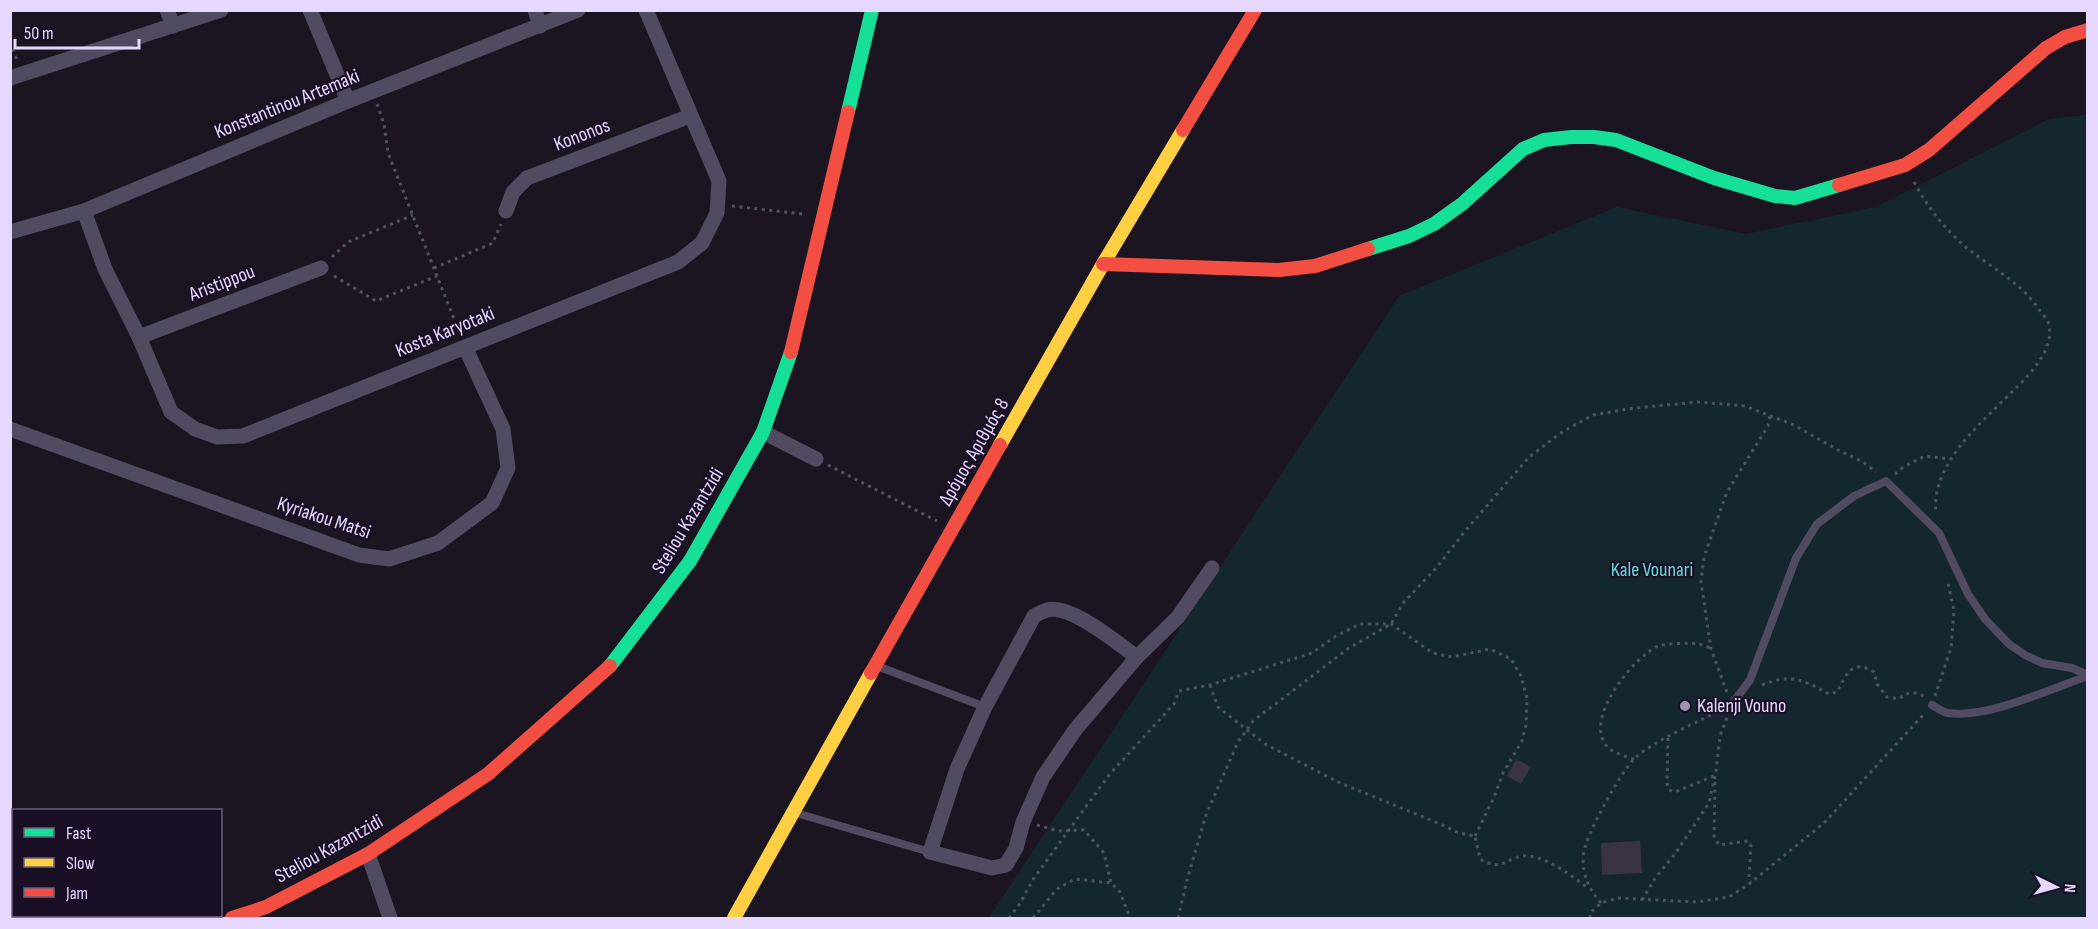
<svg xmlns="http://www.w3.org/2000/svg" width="2098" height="929" font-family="'Sofia Sans Condensed',sans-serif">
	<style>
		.green { fill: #15272e }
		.building { fill: #3a3343 }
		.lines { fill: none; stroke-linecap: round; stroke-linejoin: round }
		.path { stroke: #4d5263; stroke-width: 3; stroke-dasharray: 3 4.5; stroke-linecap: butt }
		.lane { stroke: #514b62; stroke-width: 8 }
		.street { stroke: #514b62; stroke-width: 15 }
		.fast { stroke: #16e098; stroke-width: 14 }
		.slow { stroke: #ffcf43; stroke-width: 14 }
		.jam { stroke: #f24e42; stroke-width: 14 }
		.poi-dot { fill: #9e93b1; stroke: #1a1026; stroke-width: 2 }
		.labels { text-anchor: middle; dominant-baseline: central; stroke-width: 4.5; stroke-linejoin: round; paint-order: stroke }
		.street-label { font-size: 20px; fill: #e5d7fe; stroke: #1a1026 }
		.park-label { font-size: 20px; fill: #65dcdc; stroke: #1a1026 }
		.poi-label { font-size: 20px; fill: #e5d7fe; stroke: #1a1026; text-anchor: start }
	</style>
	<rect width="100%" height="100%" fill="#1b1521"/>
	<!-- green -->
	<polygon class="green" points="2087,115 2087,918 989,918 1399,296 1617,207 1746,234 1876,207 2049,119"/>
	<!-- building -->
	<g class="building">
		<polygon points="1516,759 1531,767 1521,784 1507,776"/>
		<polygon points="1640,841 1642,873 1602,875 1601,843"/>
	</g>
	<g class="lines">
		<!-- path -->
		<g class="path">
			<polyline points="10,42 17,60"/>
			<polyline points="377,104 384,124 388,153 460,334"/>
			<path d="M1914,182C1927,206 1941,224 1961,243C1987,266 2021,281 2040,311C2042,314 2047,318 2048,322C2066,379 1927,431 1936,514"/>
			<polyline points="732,206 803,214"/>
			<polyline points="332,257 348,242 413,215"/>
			<polyline points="434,268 493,243 501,224"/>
			<polyline points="334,276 376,301 437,276"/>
			<polyline points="828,465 937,521"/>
			<polyline points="1895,474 1903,467 1925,456 1949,459"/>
			<path d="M1210,685L1218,707L1265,744L1338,782L1438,823L1459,833L1475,836L1480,859C1505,874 1507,854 1529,856C1549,858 1571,876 1587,887"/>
			<path d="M1762,685C1790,673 1804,680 1829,694L1837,692C1846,675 1852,658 1874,672L1877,684L1887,697L1899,699C1908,692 1914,690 1925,697"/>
			<polyline points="1727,692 1711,649 1701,582 1704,557 1727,492 1768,426 1770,416"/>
			<polyline points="1935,696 1951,648 1954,611 1948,583"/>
			<polyline points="1668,738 1667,783 1669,790 1675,792 1714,776"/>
			<path d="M1634,759C1622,755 1609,753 1603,740C1590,712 1633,658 1658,646C1663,644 1692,642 1699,644C1703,644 1708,647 1711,649"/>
			<polyline points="1715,782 1714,836 1719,845 1748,841 1751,846 1749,878 1751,882"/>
			<polyline points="1037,825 1058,831 1084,830 1104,853 1111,883"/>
			<polyline points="1642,900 1656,877 1675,854 1709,803 1716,771 1720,736 1728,715"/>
			<path d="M1601,903C1589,889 1583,877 1583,857C1584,838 1620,773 1634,759C1651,742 1700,721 1723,709"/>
			<polyline points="1009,918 1019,905 1034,878 1109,775 1174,704 1179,691 1210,685 1312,653 1336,636 1360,624 1391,624 1433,653 1452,657 1490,649 1511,659 1521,676 1527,698 1526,725 1522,741 1503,773 1494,797 1475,836"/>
			<polyline points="1033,918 1057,889 1075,879 1111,883 1120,892 1130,918"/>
			<polyline points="1178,918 1187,880 1206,815 1238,742 1253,721 1349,648 1391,624 1404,602 1437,567 1466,530 1529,457 1562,432 1593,415 1634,408 1698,402 1745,406 1794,425 1838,450 1863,462 1876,472"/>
			<polyline points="1590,918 1590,913 1601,903 1618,898 1697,902 1729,897 1749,884 1824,823 1924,714"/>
		</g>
		<!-- lane -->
		<g class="lane">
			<polyline points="877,666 985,707"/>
			<polyline points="1732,704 1750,680 1796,558 1817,524 1854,496 1886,481 1939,533 1968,594 1985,619 2009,644 2025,655 2042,663 2072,668 2088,675"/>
			<path d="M1932,705C1937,708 1943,712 1948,713C1987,719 2050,689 2088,676"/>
			<polyline points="796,813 930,852"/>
		</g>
		<!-- street -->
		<g class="street">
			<polyline points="167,10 173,26"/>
			<polyline points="310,10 348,101"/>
			<polyline points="535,10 540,26"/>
			<polyline points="10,78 221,10"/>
			<polyline points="84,211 105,269 139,337 171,412 195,429 217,437 243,436 678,262 702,243 717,213 719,181 646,10"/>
			<polyline points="506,211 513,192 527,178 690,116"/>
			<polyline points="10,232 84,211 348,101 578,10"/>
			<polyline points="139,337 321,268"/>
			<polyline points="10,429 359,555 389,559 438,543 492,503 508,468 503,429 465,347"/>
			<polyline points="763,432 816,459"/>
			<path d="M1137,657C1118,644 1070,603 1047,610C1043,611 1038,614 1034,616L985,707L957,769L930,852L992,868L1006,865L1016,848L1023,822L1043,777L1075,730L1137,657L1178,617L1212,568"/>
			<polyline points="368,854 390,918"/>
		</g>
		<!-- fast -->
		<g class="fast">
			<polyline points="848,112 872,10"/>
			<polyline points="1368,249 1409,236 1434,224 1462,204 1523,149 1544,140 1571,137 1594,137 1616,140 1714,178 1775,196 1795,198 1839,185"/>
			<polyline points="610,666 690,561 763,432 791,352"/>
		</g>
		<!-- slow -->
		<g class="slow">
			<polyline points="1000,445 1103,264 1183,130"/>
			<polyline points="734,918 871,673"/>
		</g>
		<!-- jam -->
		<g class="jam">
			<polyline points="1183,130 1255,10"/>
			<polyline points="1839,185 1905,165 1929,150 2046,48 2065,37 2088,30"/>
			<polyline points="1103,264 1279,270 1315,266 1368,249"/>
			<polyline points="791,352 848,112"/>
			<polyline points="871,673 1000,445"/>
			<polyline points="232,918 266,907 368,854 488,774 610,666"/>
		</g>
	</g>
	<!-- markers -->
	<circle class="poi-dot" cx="1685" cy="706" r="6"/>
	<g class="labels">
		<!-- street labels -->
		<g class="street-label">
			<text transform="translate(287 104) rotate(-22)">Konstantinou Artemaki</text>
			<text transform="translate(582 135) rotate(-21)">Kononos</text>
			<text transform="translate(222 283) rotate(-21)">Aristippou</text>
			<text transform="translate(445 332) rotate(-22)">Kosta Karyotaki</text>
			<text transform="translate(974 452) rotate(-60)">Δρόμος Αριθμός 8</text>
			<text transform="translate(324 518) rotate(18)">Kyriakou Matsi</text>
			<text transform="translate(688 521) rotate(-59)">Steliou Kazantzidi</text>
			<text transform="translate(329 849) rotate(-29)">Steliou Kazantzidi</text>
		</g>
		<!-- park labels -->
		<g class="park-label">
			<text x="1652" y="570">Kale Vounari</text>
		</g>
		<!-- poi labels -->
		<g class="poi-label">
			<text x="1697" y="706">Kalenji Vouno</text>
		</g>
	</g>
	<!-- border -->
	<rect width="2098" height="929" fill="none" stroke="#e5d7fe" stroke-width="24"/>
	<!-- legend -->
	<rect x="12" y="809" width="210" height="108" fill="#1a1026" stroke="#6b607c" stroke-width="1.5"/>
	<rect x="24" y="828" width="30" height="9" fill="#16e098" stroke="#6b607c" stroke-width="1.5"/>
	<text x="66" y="839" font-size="18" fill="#e5d7fe">Fast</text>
	<rect x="24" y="858" width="30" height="9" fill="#ffcf43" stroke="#6b607c" stroke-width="1.5"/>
	<text x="66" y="869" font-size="18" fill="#e5d7fe">Slow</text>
	<rect x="24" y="888" width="30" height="9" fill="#f24e42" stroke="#6b607c" stroke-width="1.5"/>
	<text x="66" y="899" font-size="18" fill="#e5d7fe">Jam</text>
	<!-- north arrow -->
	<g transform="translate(2056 887) rotate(95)" stroke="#1a1026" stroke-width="4.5" paint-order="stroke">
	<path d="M0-4.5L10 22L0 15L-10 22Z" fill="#e5d7fe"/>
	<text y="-9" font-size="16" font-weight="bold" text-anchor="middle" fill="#e5d7fe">N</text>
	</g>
	<!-- scale -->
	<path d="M15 39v9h124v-9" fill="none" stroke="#e5d7fe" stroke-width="3"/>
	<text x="24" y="39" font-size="18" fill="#e5d7fe" stroke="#1a1026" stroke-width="4.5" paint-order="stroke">50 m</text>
</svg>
